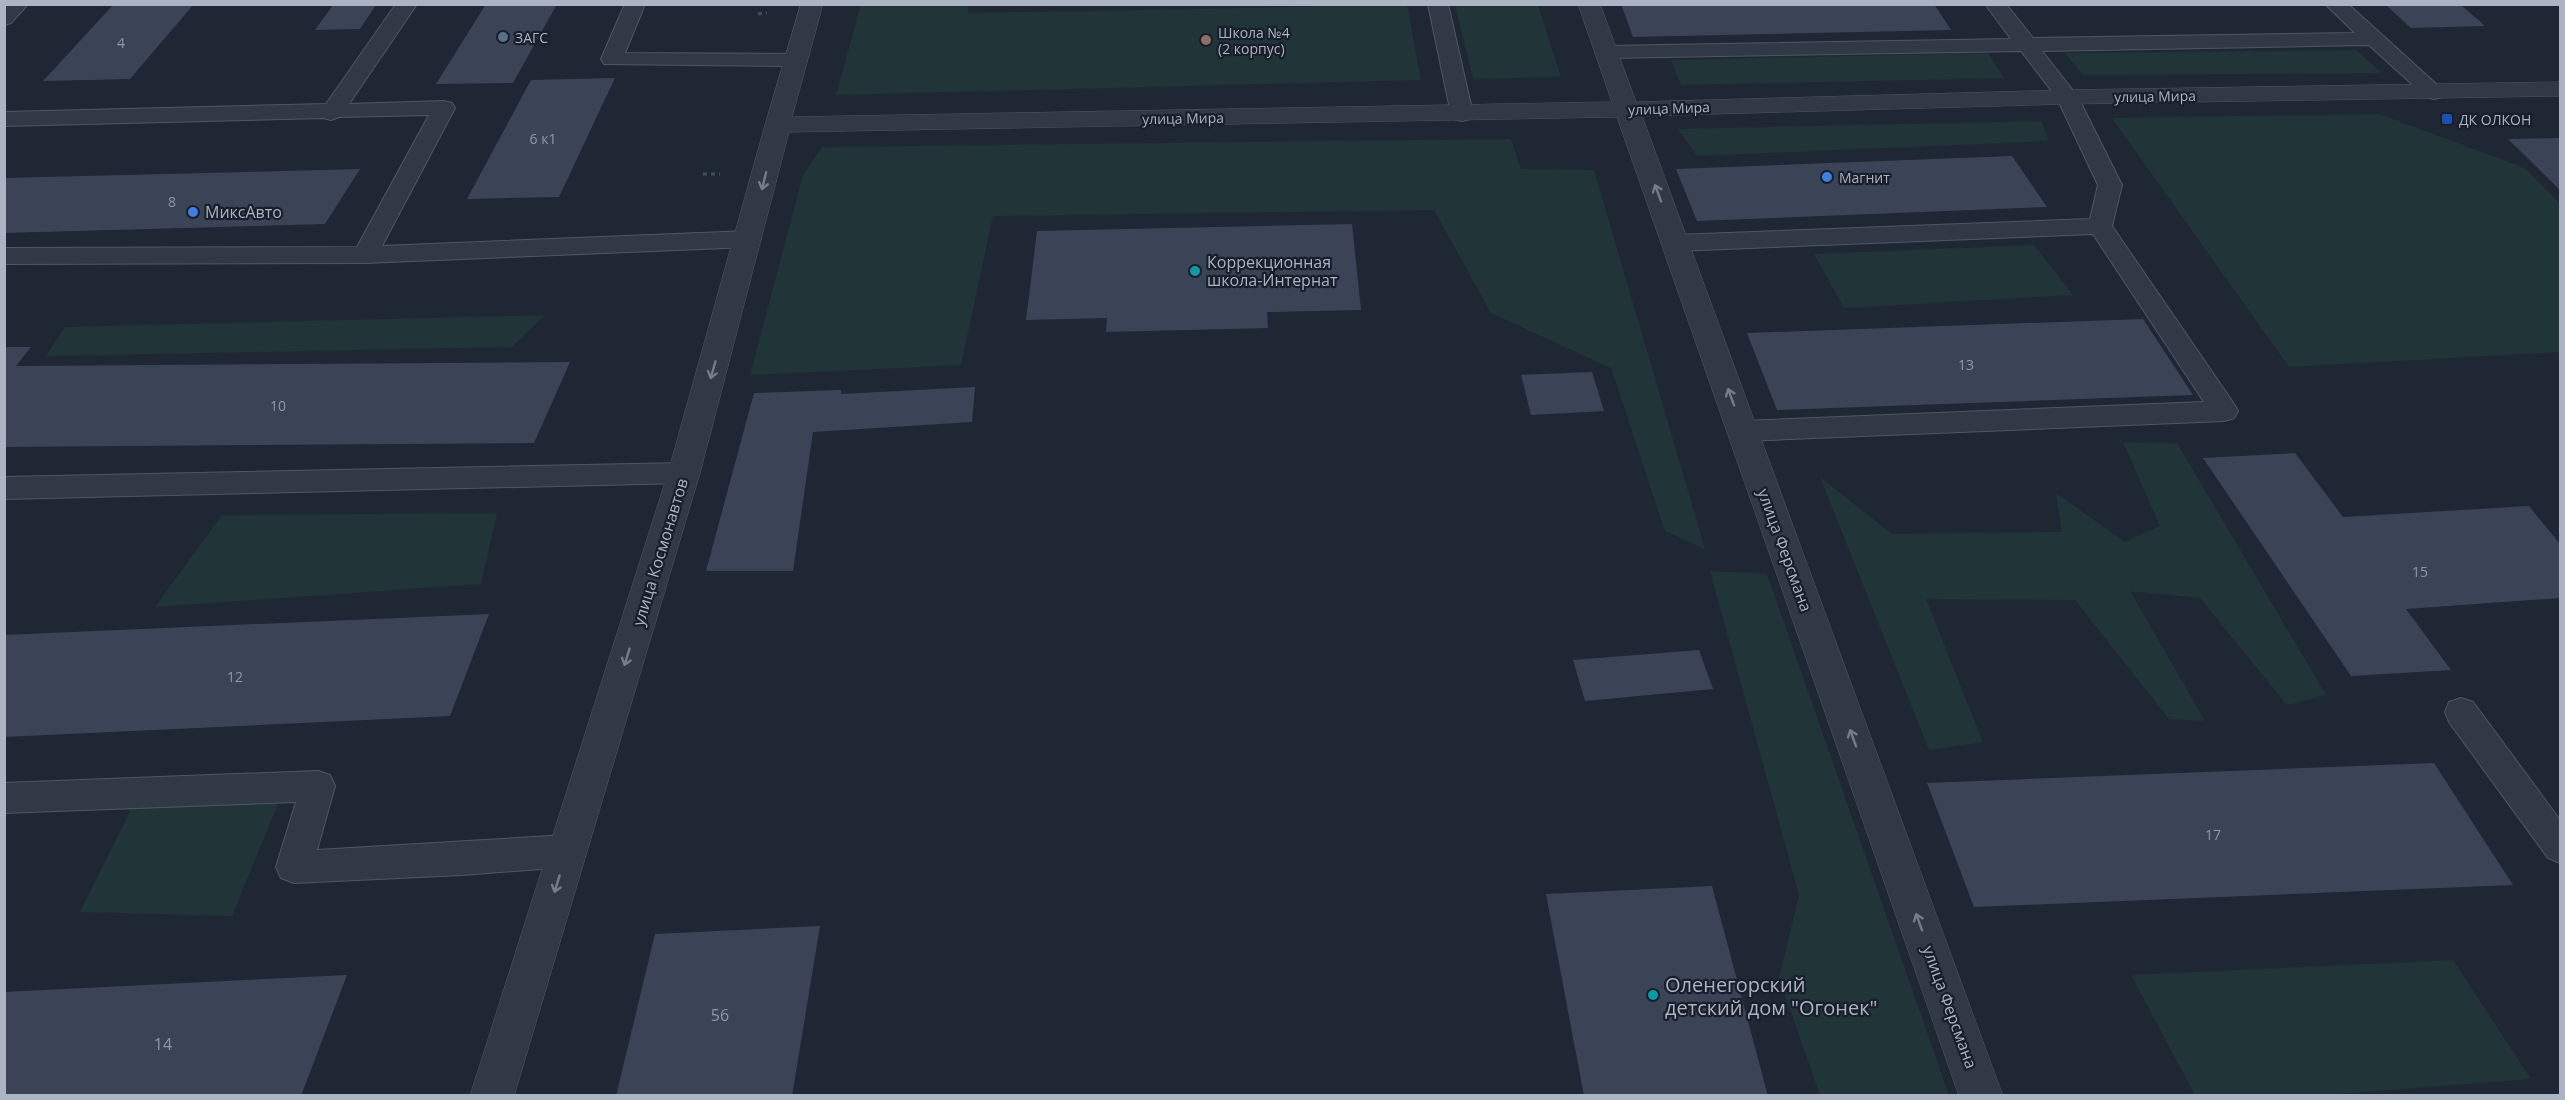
<svg xmlns="http://www.w3.org/2000/svg" width="2565" height="1100" font-family="'Open Sans',sans-serif">
	<style>
		.green { fill: #213438 }
		.building { fill: #3a4456 }
		.lines { fill: none; stroke-linecap: round; stroke-linejoin: round }
		.service-casing { stroke: #505664; stroke-width: 2 }
		.minor-casing { stroke: #505664; stroke-width: 1 }
		.path { stroke: #3e5054; stroke-width: 3; stroke-dasharray: 4 4; stroke-linecap: butt }
		.service { fill: #323946; fill-rule: evenodd }
		.minor { fill: #323946; fill-rule: evenodd }
		.oneway { stroke: #757c8b }
		.service-dot { fill: #5c6f8a; stroke: #181e2a; stroke-width: 2 }
		.education-dot { fill: #8d6e63; stroke: #181e2a; stroke-width: 2 }
		.transit-dot { fill: #1a4fb4; stroke: #181e2a; stroke-width: 2 }
		.shop-dot { fill: #3f7fe0; stroke: #181e2a; stroke-width: 2 }
		.culture-dot { fill: #0f9aa8; stroke: #181e2a; stroke-width: 2 }
		.labels { text-anchor: middle; dominant-baseline: central; stroke-width: 4.5; stroke-linejoin: round; paint-order: stroke }
		.far-poi-label { font-size: 14px; fill: #acb3c3; stroke: #181e2a; text-anchor: start }
		.number-label { font-size: 14px; fill: #9097a8 }
		.far-street-label { font-size: 14px; fill: #acb3c3; stroke: #181e2a }
		.poi-label { font-size: 16px; fill: #acb3c3; stroke: #181e2a; text-anchor: start }
		.street-label { font-size: 16px; fill: #acb3c3; stroke: #181e2a }
		.near-number-label { font-size: 16px; fill: #9097a8 }
		.near-poi-label { font-size: 20px; fill: #acb3c3; stroke: #181e2a; text-anchor: start }
	</style>
	<rect width="100%" height="100%" fill="#1f2735"/>
	<!-- green -->
	<g class="green">
		<polygon points="861,4 969,5 968,13 1407,5 1421,80 836,95"/>
		<polygon points="1455,5 1538,5 1561,77 1473,79"/>
		<polygon points="2356,50 2382,73 2083,75 2065,53"/>
		<polygon points="1988,53 2004,78 1681,85 1671,60"/>
		<polygon points="2379,114 2525,168 2560,204 2560,352 2289,367 2112,118"/>
		<polygon points="2041,121 2049,141 1697,156 1678,129"/>
		<polygon points="1511,139 1521,169 1594,170 1705,549 1665,531 1611,368 1491,313 1434,210 993,216 961,365 750,375 803,175 822,147"/>
		<polygon points="2034,245 2073,295 1844,308 1814,254"/>
		<polygon points="545,315 512,347 46,356 65,327"/>
		<polygon points="2123,442 2177,443 2326,695 2287,705 2200,598 2130,591 2205,721 2169,719 2075,600 1926,599 1983,742 1929,750 1820,477 1892,534 2062,532 2056,493 2125,542 2160,526"/>
		<polygon points="497,513 481,584 155,607 222,515"/>
		<polygon points="1710,571 1767,574 1949,1095 1820,1095 1779,978 1799,895"/>
		<polygon points="282,794 232,916 80,912 136,799"/>
		<polygon points="2453,960 2531,1079 2326,1095 2195,1095 2131,975"/>
	</g>
	<!-- building -->
	<g class="building">
		<polygon points="114,4 194,4 130,79 43,81"/>
		<polygon points="486,4 557,4 513,83 436,84"/>
		<polygon points="1621,4 1934,4 1951,30 1633,37"/>
		<polygon points="333,5 376,5 360,29 315,30"/>
		<polygon points="2386,5 2461,5 2485,26 2411,28"/>
		<polygon points="615,78 559,197 467,199 531,80"/>
		<polygon points="2560,138 2560,190 2508,139"/>
		<polygon points="2012,156 2047,207 1697,221 1676,169"/>
		<polygon points="360,169 325,224 4,233 4,178"/>
		<polygon points="1352,224 1361,310 1267,312 1268,328 1106,332 1107,318 1026,320 1037,231"/>
		<polygon points="2143,319 2193,395 1777,410 1747,333"/>
		<polygon points="4,347 31,347 16,366 570,362 534,443 4,447"/>
		<polygon points="1592,372 1604,411 1531,415 1521,375"/>
		<polygon points="975,387 972,422 813,432 793,571 706,571 754,393 841,390 841,394"/>
		<polygon points="2295,453 2343,517 2529,506 2560,544 2560,598 2406,609 2451,670 2351,676 2203,458"/>
		<polygon points="489,614 450,716 4,737 4,635"/>
		<polygon points="1699,650 1713,689 1585,701 1573,660"/>
		<polygon points="2434,763 2513,885 1974,907 1927,783"/>
		<polygon points="1712,886 1768,1096 1584,1096 1546,894"/>
		<polygon points="820,926 792,1096 616,1096 655,934"/>
		<polygon points="347,975 301,1096 4,1096 4,992"/>
	</g>
	<g class="lines">
		<defs>
			<g id="service">
				<polygon points="6,4 28,4 11,23 4,25"/>
				<polygon points="396,4 417,4 349,104 444,101 452,103 455,108 382,246 749,231 758,234 761,239 758,244 749,247 365,263 4,264 4,248 357,247 429,115 339,117 331,120 323,118 4,126 4,112 326,104"/>
				<polygon points="625,4 645,4 625,53 795,54 803,55 806,60 803,65 795,66 604,64 601,59"/>
				<polygon points="1428,4 1448,4 1473,114 1470,119 1462,121 1454,119 1451,114"/>
				<polygon points="1985,4 2006,4 2033,38 2355,33 2325,4 2348,4 2445,92 2442,97 2434,99 2426,97 2369,45 2042,51 2078,97 2122,185 2112,226 2234,404 2238,411 2234,418 2224,421 1743,441 1733,438 1729,431 1733,424 1743,421 2204,402 2093,234 1676,251 1667,248 1664,243 1667,238 1676,235 2090,219 2098,185 2057,98 2021,51 1606,58 1598,57 1595,52 1598,47 1606,46 2011,39"/>
				<polygon points="684,463 694,466 698,473 694,480 684,483 4,499 4,477"/>
				<polygon points="2461,698 2473,702 2560,820 2560,863 2548,858 2449,722 2445,712 2449,702"/>
				<polygon points="318,771 330,775 335,786 317,850 567,835 579,840 585,851 579,862 567,867 462,875 294,883 281,878 276,867 296,802 4,813 4,783"/>
			</g>
			<polygon id="minor" points="801,4 823,4 792,117 1612,102 1578,4 1600,4 1636,102 2067,90 2560,82 2560,96 2067,104 1642,116 2003,1096 1959,1096 1617,117 789,132 700,473 514,1096 470,1096 668,473 765,125"/>
		</defs>
		<!-- service casing -->
		<use href="#service" class="service-casing"/>
		<!-- minor casing -->
		<use href="#minor" class="minor-casing"/>
		<!-- path -->
		<g class="path">
			<polyline points="758,14 767,13"/>
			<polyline points="703,174 720,174"/>
		</g>
		<!-- service -->
		<use href="#service" class="service"/>
		<!-- minor -->
		<use href="#minor" class="minor"/>
	</g>
	<!-- one-way arrows -->
	<defs><path id="oneway-shaft" d="M-6 0H5M1.5-3L5.5 0L1.5 3" fill="none" stroke-width="1.6" stroke-linecap="round" stroke-linejoin="round" transform="scale(1.5)"/></defs>
	<g class="oneway">
		<use href="#oneway-shaft" transform="translate(764 181) rotate(104)"/>
		<use href="#oneway-shaft" transform="translate(1658 193) rotate(-110)"/>
		<use href="#oneway-shaft" transform="translate(713 370) rotate(106)"/>
		<use href="#oneway-shaft" transform="translate(1731 397) rotate(-110)"/>
		<use href="#oneway-shaft" transform="translate(627 657) rotate(107)"/>
		<use href="#oneway-shaft" transform="translate(1853 738) rotate(-110)"/>
		<use href="#oneway-shaft" transform="translate(557 884) rotate(107)"/>
		<use href="#oneway-shaft" transform="translate(1919 922) rotate(-110)"/>
	</g>
	<!-- markers -->
	<circle class="service-dot" cx="503" cy="37" r="6"/>
	<circle class="education-dot" cx="1206" cy="40" r="6"/>
	<rect class="transit-dot" x="2441" y="113" width="12" height="12" rx="3"/>
	<g class="shop-dot">
		<circle cx="1827" cy="177" r="6"/>
		<circle cx="193" cy="212" r="6"/>
	</g>
	<g class="culture-dot">
		<circle cx="1195" cy="271" r="6"/>
		<circle cx="1653" cy="995" r="6"/>
	</g>
	<g class="labels">
		<!-- far-poi labels -->
		<g class="far-poi-label">
			<text x="1218" y="32">Школа №4<tspan x="1218" dy="16">(2 корпус)</tspan></text>
			<text x="515" y="37">ЗАГС</text>
			<text x="2459" y="119">ДК ОЛКОН</text>
			<text x="1839" y="177">Магнит</text>
		</g>
		<!-- number labels -->
		<g class="number-label">
			<text x="121" y="42">4</text>
			<text x="543" y="138">6 к1</text>
			<text x="172" y="201">8</text>
			<text x="1966" y="364">13</text>
			<text x="278" y="405">10</text>
			<text x="2420" y="571">15</text>
			<text x="235" y="676">12</text>
			<text x="2213" y="834">17</text>
		</g>
		<!-- far-street labels -->
		<g class="far-street-label">
			<text transform="translate(2155 96) rotate(-1)">улица Мира</text>
			<text transform="translate(1669 108) rotate(-2)">улица Мира</text>
			<text transform="translate(1183 118) rotate(-1)">улица Мира</text>
		</g>
		<!-- poi labels -->
		<g class="poi-label">
			<text x="205" y="212">МиксАвто</text>
			<text x="1207" y="262">Коррекционная<tspan x="1207" dy="18">школа-Интернат</tspan></text>
		</g>
		<!-- street labels -->
		<g class="street-label">
			<text transform="translate(1785 550) rotate(70)">улица Ферсмана</text>
			<text transform="translate(660 552) rotate(-73)">улица Космонавтов</text>
			<text transform="translate(1950 1007) rotate(70)">улица Ферсмана</text>
		</g>
		<!-- near-number labels -->
		<g class="near-number-label">
			<text x="720" y="1015">56</text>
			<text x="163" y="1044">14</text>
		</g>
		<!-- near-poi labels -->
		<g class="near-poi-label">
			<text x="1665" y="984">Оленегорский<tspan x="1665" dy="23">детский дом "Огонек"</tspan></text>
		</g>
	</g>
	<!-- border -->
	<rect width="2565" height="1100" fill="none" stroke="#acb3c3" stroke-width="12"/>
</svg>
